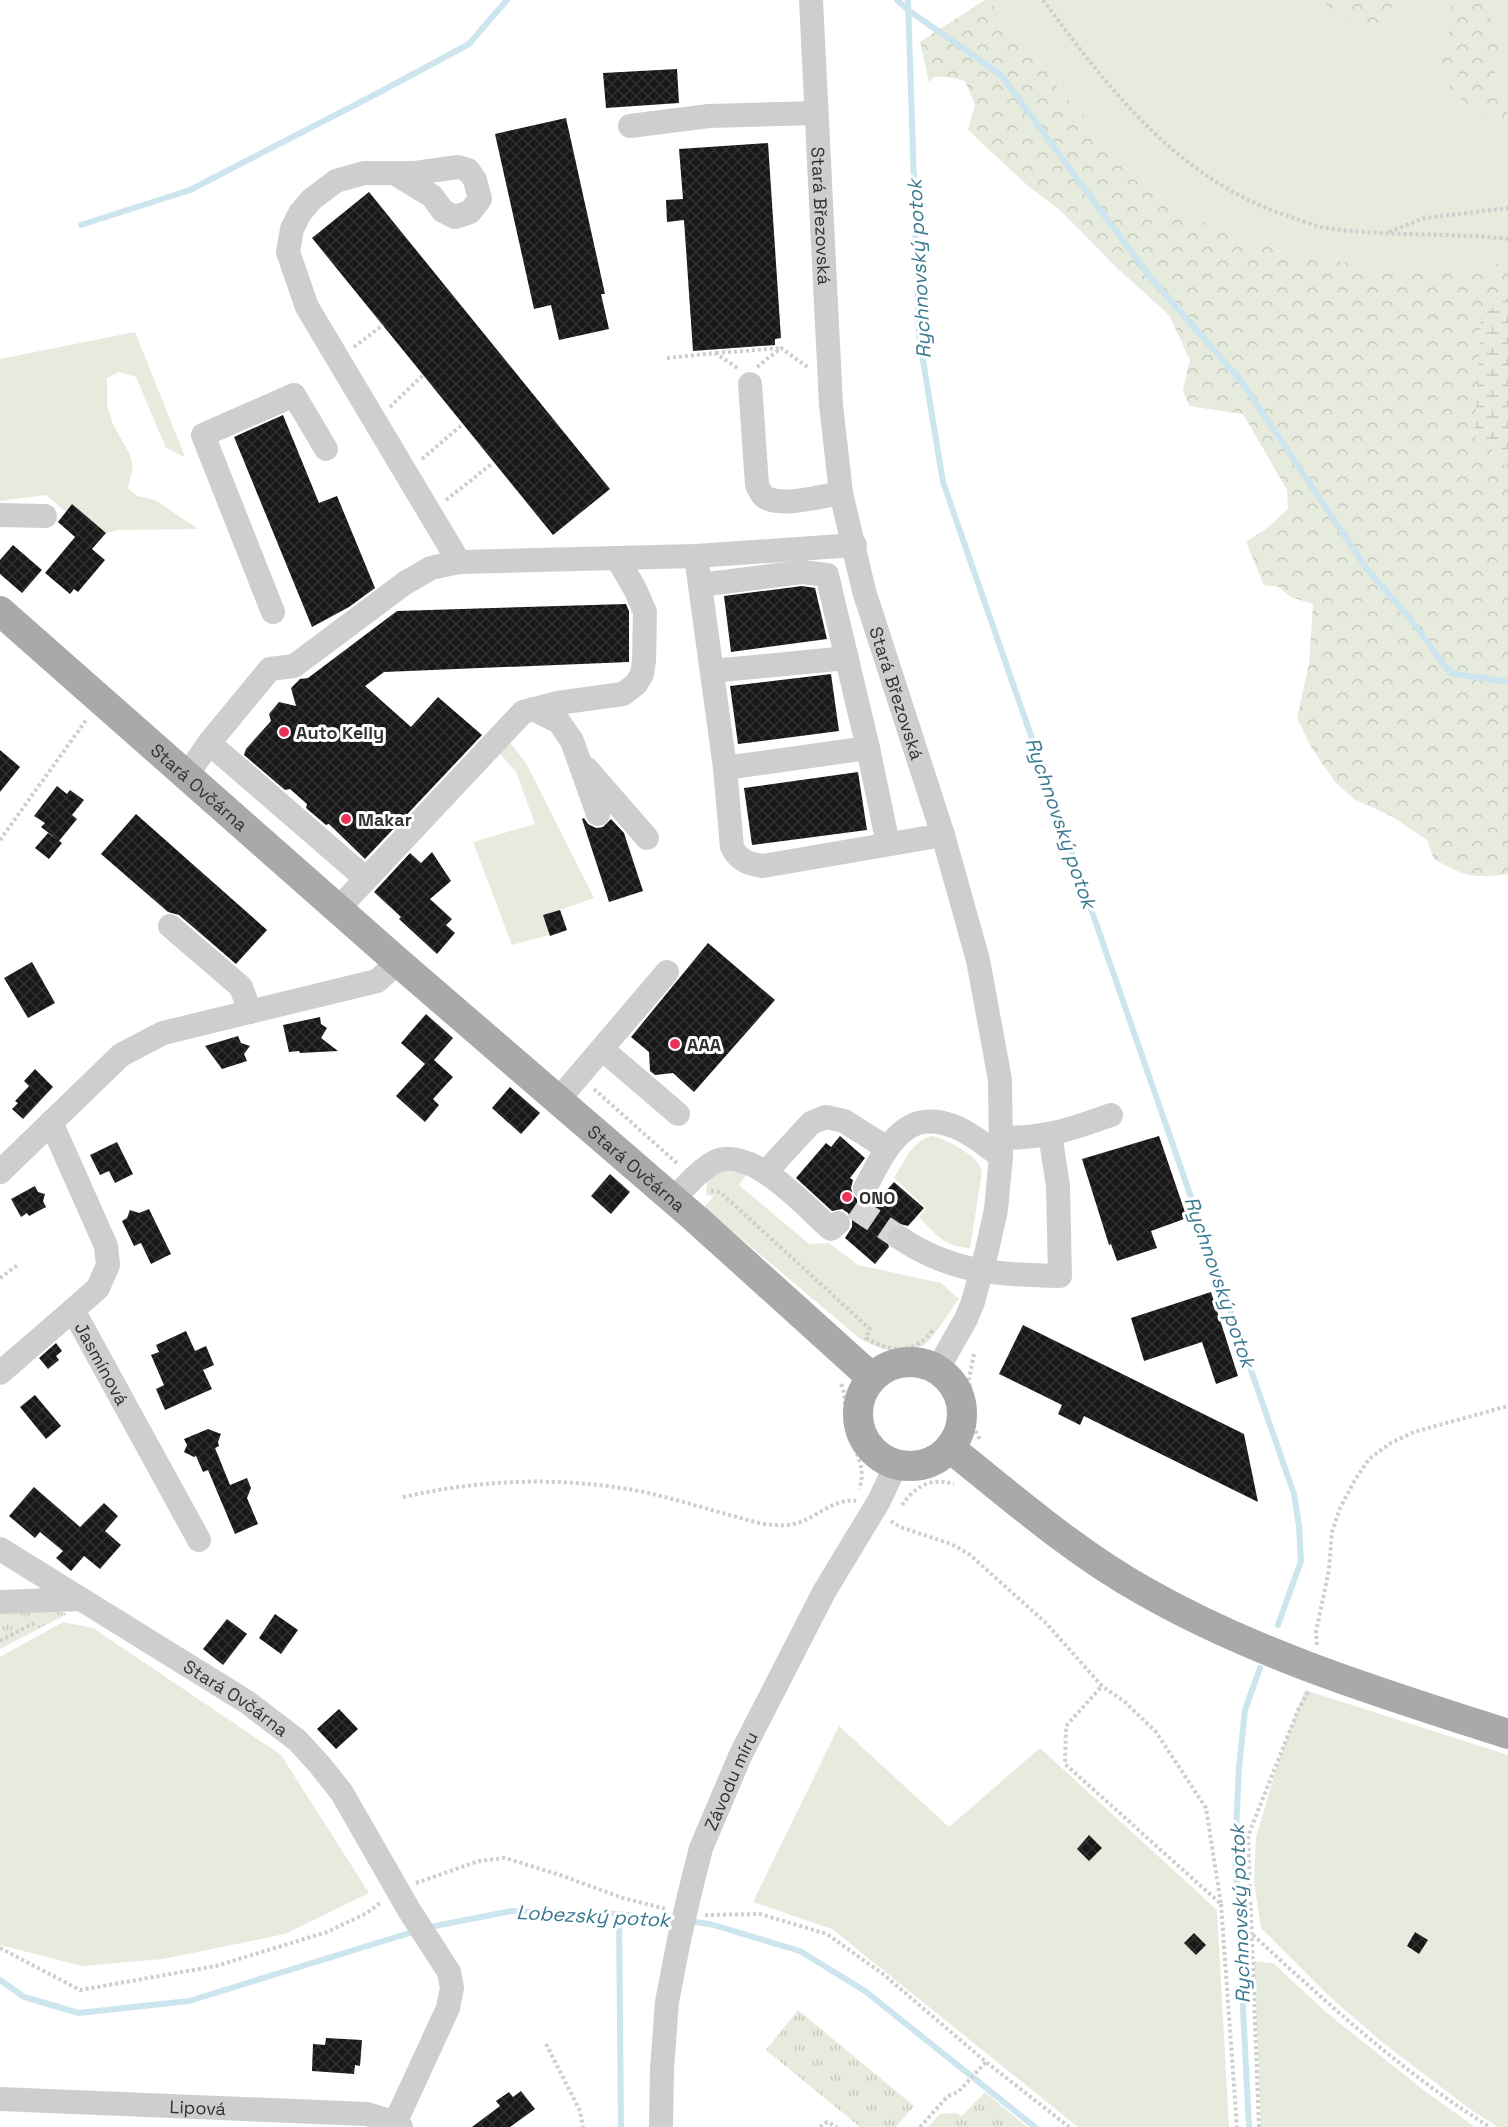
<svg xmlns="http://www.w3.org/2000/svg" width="1508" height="2127" font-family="'Space Grotesk',sans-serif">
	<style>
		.green { fill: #e6ebdd }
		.forest { fill: url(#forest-crowns) }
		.wetland { fill: url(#wetland-marsh) }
		.park { fill: url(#park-tufts) }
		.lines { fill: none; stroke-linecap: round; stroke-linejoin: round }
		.stream { stroke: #cce5ee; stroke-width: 6 }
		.building { fill: url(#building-cross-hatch) }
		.minor-tunnel { stroke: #d6d6d6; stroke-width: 24; stroke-dasharray: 24 12; stroke-linecap: butt }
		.path { stroke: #cecece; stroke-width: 4; stroke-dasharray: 3 3; stroke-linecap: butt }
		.minor { stroke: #cecece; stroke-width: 24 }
		.major { stroke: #a9a9a9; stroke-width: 30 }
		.minor-bridge { stroke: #cecece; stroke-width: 24 }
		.poi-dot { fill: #ea3256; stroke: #fff; stroke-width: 2 }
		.labels { text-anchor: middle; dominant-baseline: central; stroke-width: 6; stroke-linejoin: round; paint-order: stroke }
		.street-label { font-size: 18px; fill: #313131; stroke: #fff }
		.poi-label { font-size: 18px; font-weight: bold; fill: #313131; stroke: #fff; text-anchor: start }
		.water-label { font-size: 20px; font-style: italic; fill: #3a7a90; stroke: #fff }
	</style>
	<defs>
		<pattern id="forest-crowns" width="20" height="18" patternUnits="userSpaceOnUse" patternTransform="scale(1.5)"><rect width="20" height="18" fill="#e6ebdd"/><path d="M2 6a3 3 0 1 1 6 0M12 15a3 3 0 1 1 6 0" fill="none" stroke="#c6cabe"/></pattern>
		<pattern id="wetland-marsh" width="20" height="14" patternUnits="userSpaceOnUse" patternTransform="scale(1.5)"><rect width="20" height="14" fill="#e6ebdd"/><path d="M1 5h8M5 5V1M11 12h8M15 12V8" fill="none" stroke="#c6cabe"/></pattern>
		<pattern id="park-tufts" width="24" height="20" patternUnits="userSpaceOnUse" patternTransform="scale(1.5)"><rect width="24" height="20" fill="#e6ebdd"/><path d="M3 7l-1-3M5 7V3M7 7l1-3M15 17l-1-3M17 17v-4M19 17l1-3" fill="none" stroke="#c6cabe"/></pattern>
		<pattern id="building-cross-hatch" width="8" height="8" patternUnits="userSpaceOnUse" patternTransform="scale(1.5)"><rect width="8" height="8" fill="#181818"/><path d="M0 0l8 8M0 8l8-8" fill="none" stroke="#313131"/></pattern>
	</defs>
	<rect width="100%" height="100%" fill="#fff"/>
	<!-- green -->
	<g class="green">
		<polygon points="990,0 1508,0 1508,263 1404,272 1280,251 1169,208 1066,97"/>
		<polygon points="135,332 185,457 166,448 136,377 119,372 107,378 107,405 112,422 130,455 133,467 128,488 137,496 155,500 198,529 118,530 106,533 72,505 66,512 46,495 0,501 0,359"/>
		<polygon points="507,739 526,763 594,898 560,910 567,930 512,945 473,842 535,824 516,772 497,750"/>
		<path d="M932,1136C942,1137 973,1154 978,1163C980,1166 981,1169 982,1172L970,1248C944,1247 936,1234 919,1217L926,1208L894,1178C904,1162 913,1140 932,1136Z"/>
		<path d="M721,1170L748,1173L739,1185L809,1244L829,1243L858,1265L941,1283L959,1299C951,1309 934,1338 925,1344C904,1359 880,1350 859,1338L704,1207L714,1196L706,1195L707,1180Z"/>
		<polygon points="63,1622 93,1628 281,1755 369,1893 285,1934 163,1959 82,1966 0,1945 0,1657"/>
		<polygon points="1305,1690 1508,1755 1508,2127 1498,2127 1471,2110 1382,2042 1330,1997 1261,1928 1254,1882 1256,1837 1278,1763"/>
		<polygon points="839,1726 949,1827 1040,1748 1217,1910 1229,2127 1078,2127 832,1929 753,1902"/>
		<polygon points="1254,1961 1273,1963 1327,2013 1426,2092 1475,2127 1261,2127"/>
	</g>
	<!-- forest -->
	<g class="forest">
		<path d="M985,0H990L1066,97L1169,208L1280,251L1404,272L1508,263V874C1473,879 1464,876 1434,859L1427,840L1391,816L1354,799L1335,782L1311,747L1297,718L1309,664L1313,604L1291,597L1279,587L1264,585L1246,542L1267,528L1288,509L1287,490L1243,414L1189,406L1183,390L1190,360L1169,315L1118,269L1060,210L1028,186L968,130L975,105L965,81C954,77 945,76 934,77L929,82L920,42Z"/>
		<polygon points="1320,0 1394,0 1385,31 1373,39"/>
		<path d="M1450,0H1486L1502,66L1489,78L1508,95L1506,132L1448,89L1461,71L1437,72C1444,49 1455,24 1450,0Z"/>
	</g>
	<!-- wetland -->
	<path class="wetland" d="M1508,298V468C1496,458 1490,442 1475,437V426L1481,316Z"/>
	<!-- park -->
	<g class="park">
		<polygon points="0,1606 47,1607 67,1614 0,1649"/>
		<polygon points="798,2010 914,2106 896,2127 860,2127 766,2050"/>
		<polygon points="985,2092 1027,2127 928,2127 940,2114 956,2113 962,2116"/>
	</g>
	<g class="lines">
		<!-- stream -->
		<g class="stream">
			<polyline points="897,0 908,10 1000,74 1150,277 1242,382 1367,569 1412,621 1450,673 1508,682"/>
			<polyline points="908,0 919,336 943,482 1294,1494 1299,1526 1301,1561 1278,1625"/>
			<polyline points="81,225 190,190 380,92 469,44 507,0"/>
			<polyline points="619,1914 621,2127"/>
			<polyline points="687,1921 710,1924 800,1951 865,1991 1035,2127"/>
			<polyline points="425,1928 511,1911 619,1914 677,1920"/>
			<polyline points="0,1980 24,1997 79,2013 189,2001 416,1931"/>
			<polyline points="1249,2127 1235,1851 1239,1768 1245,1710 1260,1668"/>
		</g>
	</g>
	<!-- building -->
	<g class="building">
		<polygon points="677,69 679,103 606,108 603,73"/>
		<polygon points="566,118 605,294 601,294 609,329 559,340 551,305 534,309 495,134"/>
		<polygon points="768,143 781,338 775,339 775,345 693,351 684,220 667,222 666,200 683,199 679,149"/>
		<polygon points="369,192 610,489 553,535 312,238"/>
		<polygon points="283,415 319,503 337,496 375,588 349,607 312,627 234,437"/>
		<polygon points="72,504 106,533 92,549 105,560 78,592 74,589 70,594 45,573 75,537 58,522"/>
		<polygon points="13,545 42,570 22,593 0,574 0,560"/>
		<polygon points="802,586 815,588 827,639 731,652 724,596"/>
		<polygon points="626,604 629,611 629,662 384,672 365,686 411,727 438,697 482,735 365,859 329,824 326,825 306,808 307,804 290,789 285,790 244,755 246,749 271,721 269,714 279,702 296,706 291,688 300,679 308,678 397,611"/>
		<polygon points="831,674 839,731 738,744 730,686"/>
		<polygon points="0,750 20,767 0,792"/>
		<polygon points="858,772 867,830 752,845 744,788"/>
		<polygon points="57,786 67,794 70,790 84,800 72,815 77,819 59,841 62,843 49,859 35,848 48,833 58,840 41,827 45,823 34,816"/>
		<polygon points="136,814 267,930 236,964 179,915 168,912 101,854"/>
		<polygon points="584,818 588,824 596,828 603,827 611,819 624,833 643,891 609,902 582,819"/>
		<polygon points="432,852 451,881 430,899 452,919 446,925 455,933 437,954 399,919 401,917 374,892 410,853 421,863"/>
		<polygon points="560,910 567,930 550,936 543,915"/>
		<polygon points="708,943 775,1000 694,1092 673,1073 655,1075 650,1071 649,1052 631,1037"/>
		<polygon points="32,962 55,1003 28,1018 4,978"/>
		<polygon points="426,1014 453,1038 434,1060 453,1077 433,1099 439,1105 425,1122 396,1096 425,1064 401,1043"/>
		<polygon points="320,1017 321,1024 327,1028 321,1038 338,1051 300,1053 299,1051 289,1052 283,1025"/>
		<polygon points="238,1036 241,1043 250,1046 244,1054 247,1061 222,1069 205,1046"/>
		<polygon points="35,1069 53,1087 23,1119 12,1109 18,1103 15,1101 29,1086 24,1081"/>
		<polygon points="510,1087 540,1113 521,1134 492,1108"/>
		<polygon points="840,1136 865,1158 850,1178 853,1180 851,1188 853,1195 858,1200 866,1202 874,1199 877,1201 894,1182 924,1208 908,1226 900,1224 894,1225 888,1230 886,1238 889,1247 875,1264 845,1238 852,1227 852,1220 848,1213 842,1209 832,1211 796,1178 826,1143 831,1147"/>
		<polygon points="1159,1136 1187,1218 1151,1231 1157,1248 1117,1261 1111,1244 1109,1245 1082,1159"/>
		<polygon points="117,1142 133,1174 115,1183 109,1171 100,1175 90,1155"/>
		<polygon points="610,1174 630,1192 611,1214 591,1196"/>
		<polygon points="35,1186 38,1192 45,1194 43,1201 46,1207 29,1216 27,1213 21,1217 11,1199"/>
		<polygon points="149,1209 171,1254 151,1264 141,1243 134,1246 122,1221 127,1218 130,1210 139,1213"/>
		<polygon points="1211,1292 1238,1376 1216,1384 1202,1342 1144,1361 1131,1318"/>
		<polygon points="1023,1325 1244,1434 1258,1502 1084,1416 1080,1425 1058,1414 1062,1405 999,1374"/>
		<polygon points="186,1331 195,1351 206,1346 214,1365 203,1370 212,1389 165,1410 156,1389 164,1385 151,1355 159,1352 156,1345"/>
		<polygon points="56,1343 62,1351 56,1356 59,1360 48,1369 39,1358"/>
		<polygon points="35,1395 61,1426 46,1439 20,1407"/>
		<polygon points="208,1429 221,1434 218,1442 219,1446 215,1448 230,1485 247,1478 251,1488 247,1498 258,1524 235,1534 208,1470 203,1472 196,1456 194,1457 184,1452 187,1445 184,1439"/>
		<polygon points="34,1487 80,1527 104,1503 118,1516 105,1531 121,1545 100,1569 84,1556 71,1571 56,1558 63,1551 40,1532 35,1538 9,1516"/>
		<polygon points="275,1614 298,1630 281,1654 259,1638"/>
		<polygon points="227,1619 247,1634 223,1665 203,1649"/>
		<polygon points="339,1709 358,1729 336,1749 317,1729"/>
		<polygon points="1089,1835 1102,1848 1089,1861 1077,1849"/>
		<polygon points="1415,1932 1428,1940 1419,1954 1407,1946"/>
		<polygon points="1194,1933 1206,1945 1196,1955 1184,1943"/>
		<polygon points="326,2038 362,2040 360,2066 355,2065 354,2074 312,2071 313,2044 325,2045"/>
		<polygon points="521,2091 535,2109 510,2127 472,2127 500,2106 496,2101 509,2092 513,2097"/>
	</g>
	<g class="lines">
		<!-- minor-tunnel -->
		<polyline class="minor-tunnel" points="854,1207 900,1238"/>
		<!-- path -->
		<g class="path">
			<path d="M1043,0C1109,89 1178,180 1288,216C1300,220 1314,226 1327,228C1386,237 1448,232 1508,239"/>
			<polyline points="1389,232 1424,218 1508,208"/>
			<polyline points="354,347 383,325"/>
			<polyline points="716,353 781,348"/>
			<polyline points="667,358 715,353 739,369"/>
			<polyline points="757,367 781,348 809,368"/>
			<polyline points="390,407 423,375"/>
			<polyline points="422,459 463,424"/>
			<polyline points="446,500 494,462"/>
			<polyline points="0,840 87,719"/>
			<polyline points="594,1089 678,1164"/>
			<path d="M711,1191L720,1192L870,1329L866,1338C892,1353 914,1355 933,1330"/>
			<polyline points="0,1278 19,1264"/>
			<polyline points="974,1354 969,1379 974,1428 980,1440"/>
			<path d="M841,1384C847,1397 844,1408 846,1421C849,1446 869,1463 859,1489"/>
			<path d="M403,1497C484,1479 562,1476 644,1492C684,1501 723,1514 763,1524C775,1525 786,1527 797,1523C818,1517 833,1498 856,1501"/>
			<path d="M902,1505C915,1486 932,1477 954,1484"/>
			<polyline points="891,1521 900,1527 951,1544 969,1554 1045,1622 1102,1686 1125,1702 1156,1732 1206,1808 1221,1904 1065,1764 1066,1726 1102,1686"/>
			<polyline points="0,1641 34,1623"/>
			<polyline points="1317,1645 1316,1632 1329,1570 1332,1532 1340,1508 1355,1480 1369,1459 1391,1443 1414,1432 1508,1406"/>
			<polyline points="416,1883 479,1861 505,1858 560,1875 623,1898 666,1909"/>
			<polyline points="1221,1904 1237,2127"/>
			<polyline points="705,1915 760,1914 827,1934 883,1974 986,2062 1069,2127"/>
			<path d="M1253,1935C1328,2004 1403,2073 1490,2127"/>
			<polyline points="0,1948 80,1990 216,1966 327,1932 367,1913 381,1902"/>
			<polyline points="546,2044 580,2111 583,2127"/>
			<polyline points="820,2127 827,2122 837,2127"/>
			<polyline points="920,2127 948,2096 958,2092 986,2062"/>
			<polyline points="1259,2127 1248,1836 1298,1710 1308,1692"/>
		</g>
		<!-- minor -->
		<g class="minor">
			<path id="s1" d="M811,0L831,405L841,493L864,591L943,835L978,960L1000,1080L1001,1156L996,1210L987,1250L973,1302L966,1319L937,1370"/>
			<polyline points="630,126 709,116 816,113"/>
			<polyline points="394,173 432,196 443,211 455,217 470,212 480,199 475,180 468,170 458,167 415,173 364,173 336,181 312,199 300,213 292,229 288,252 307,307 459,562"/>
			<path d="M750,384L757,485C760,491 762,497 769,499C787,506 822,496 841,493"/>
			<polyline points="0,515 45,516"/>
			<path d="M696,556L725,768L732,847C739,861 749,864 763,866L943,835"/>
			<polyline points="700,585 802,572 827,575 868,748 888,844"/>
			<polyline points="273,612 203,435 294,395 326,449"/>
			<polyline points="712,671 847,658"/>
			<polyline points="533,709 559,722 572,741 598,814"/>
			<polyline points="209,743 365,878"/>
			<polyline points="725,768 868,748"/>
			<polyline points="587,769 647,838"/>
			<polyline points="187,775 209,743 270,669 294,666 405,583 431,568 459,562 696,556 855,545"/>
			<polyline points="338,909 523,712 557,703 623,694 636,684 642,674 644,661 645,612 635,589 617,558"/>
			<polyline points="170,926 241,987 250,1012"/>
			<polyline points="602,1049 678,1114"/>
			<polyline points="559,1099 667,972"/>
			<path id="s2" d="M51,1122L106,1246L108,1265L98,1288L73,1310L199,1540"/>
			<path d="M1001,1138C1046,1138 1069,1130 1111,1115"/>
			<polyline points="0,1172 121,1055 163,1033 377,981 398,962"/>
			<polyline points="766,1172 811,1123 826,1117 844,1121 887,1148"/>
			<path d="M865,1188C885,1151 903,1107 953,1126C970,1132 986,1146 1001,1156"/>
			<path d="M673,1199C686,1187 706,1161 724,1159C760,1155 806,1207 831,1229L838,1223"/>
			<path d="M900,1238C952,1273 999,1275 1060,1276L1058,1186L1050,1134"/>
			<polyline points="0,1373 73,1310"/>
			<path id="s3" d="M0,1549L247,1702L297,1740L319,1764L342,1793L409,1910L449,1972L452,1988L448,2008L395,2123"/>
			<polyline points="0,1602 80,1599"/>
			<path id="s4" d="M689,1896L701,1848L741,1754L824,1592L879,1501L896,1465"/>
			<path id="s5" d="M0,2099L367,2114L395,2123L401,2127"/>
			<polyline points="661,2127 662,2069 667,2002 679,1940"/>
		</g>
		<!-- major -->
		<g class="major">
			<path id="s6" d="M0,611L398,962L696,1219L872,1378"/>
			<circle cx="910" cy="1414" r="52"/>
			<path d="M950,1448C1013,1498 1074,1552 1144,1591C1258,1656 1384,1694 1508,1734"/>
		</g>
		<!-- minor-bridge -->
		<polyline class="minor-bridge" points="679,1940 689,1896"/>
	</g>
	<!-- markers -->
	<g class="poi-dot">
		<circle cx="284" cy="732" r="6"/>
		<circle cx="346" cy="819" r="6"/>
		<circle cx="675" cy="1044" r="6"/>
		<circle cx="847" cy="1197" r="6"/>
	</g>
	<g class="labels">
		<!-- street labels -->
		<g class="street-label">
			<text stroke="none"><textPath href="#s1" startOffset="216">Stará Březovská</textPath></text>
			<text stroke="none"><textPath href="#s1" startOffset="702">Stará Březovská</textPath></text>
			<text stroke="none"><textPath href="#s6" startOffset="266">Stará Ovčárna</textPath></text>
			<text stroke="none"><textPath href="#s6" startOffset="846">Stará Ovčárna</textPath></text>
			<text stroke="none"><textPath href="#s2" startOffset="274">Jasmínová</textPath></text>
			<text stroke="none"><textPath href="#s3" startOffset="279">Stará Ovčárna</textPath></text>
			<text stroke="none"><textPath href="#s4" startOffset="123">Závodu míru</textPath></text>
			<text stroke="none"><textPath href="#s5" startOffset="198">Lipová</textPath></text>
		</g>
		<!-- poi labels -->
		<g class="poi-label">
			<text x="296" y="732">Auto Kelly</text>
			<text x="358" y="819">Makar</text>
			<text x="687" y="1044">AAA</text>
			<text x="859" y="1197">ONO</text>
		</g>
		<!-- water labels -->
		<g class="water-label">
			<text transform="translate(919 269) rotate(-93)">Rychnovský potok</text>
			<text transform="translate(1061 823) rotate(71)">Rychnovský potok</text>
			<text transform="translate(1220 1282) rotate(71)">Rychnovský potok</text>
			<text transform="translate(1240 1914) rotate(-92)">Rychnovský potok</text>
			<text transform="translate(593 1916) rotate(3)">Lobezský potok</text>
		</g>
	</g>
</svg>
